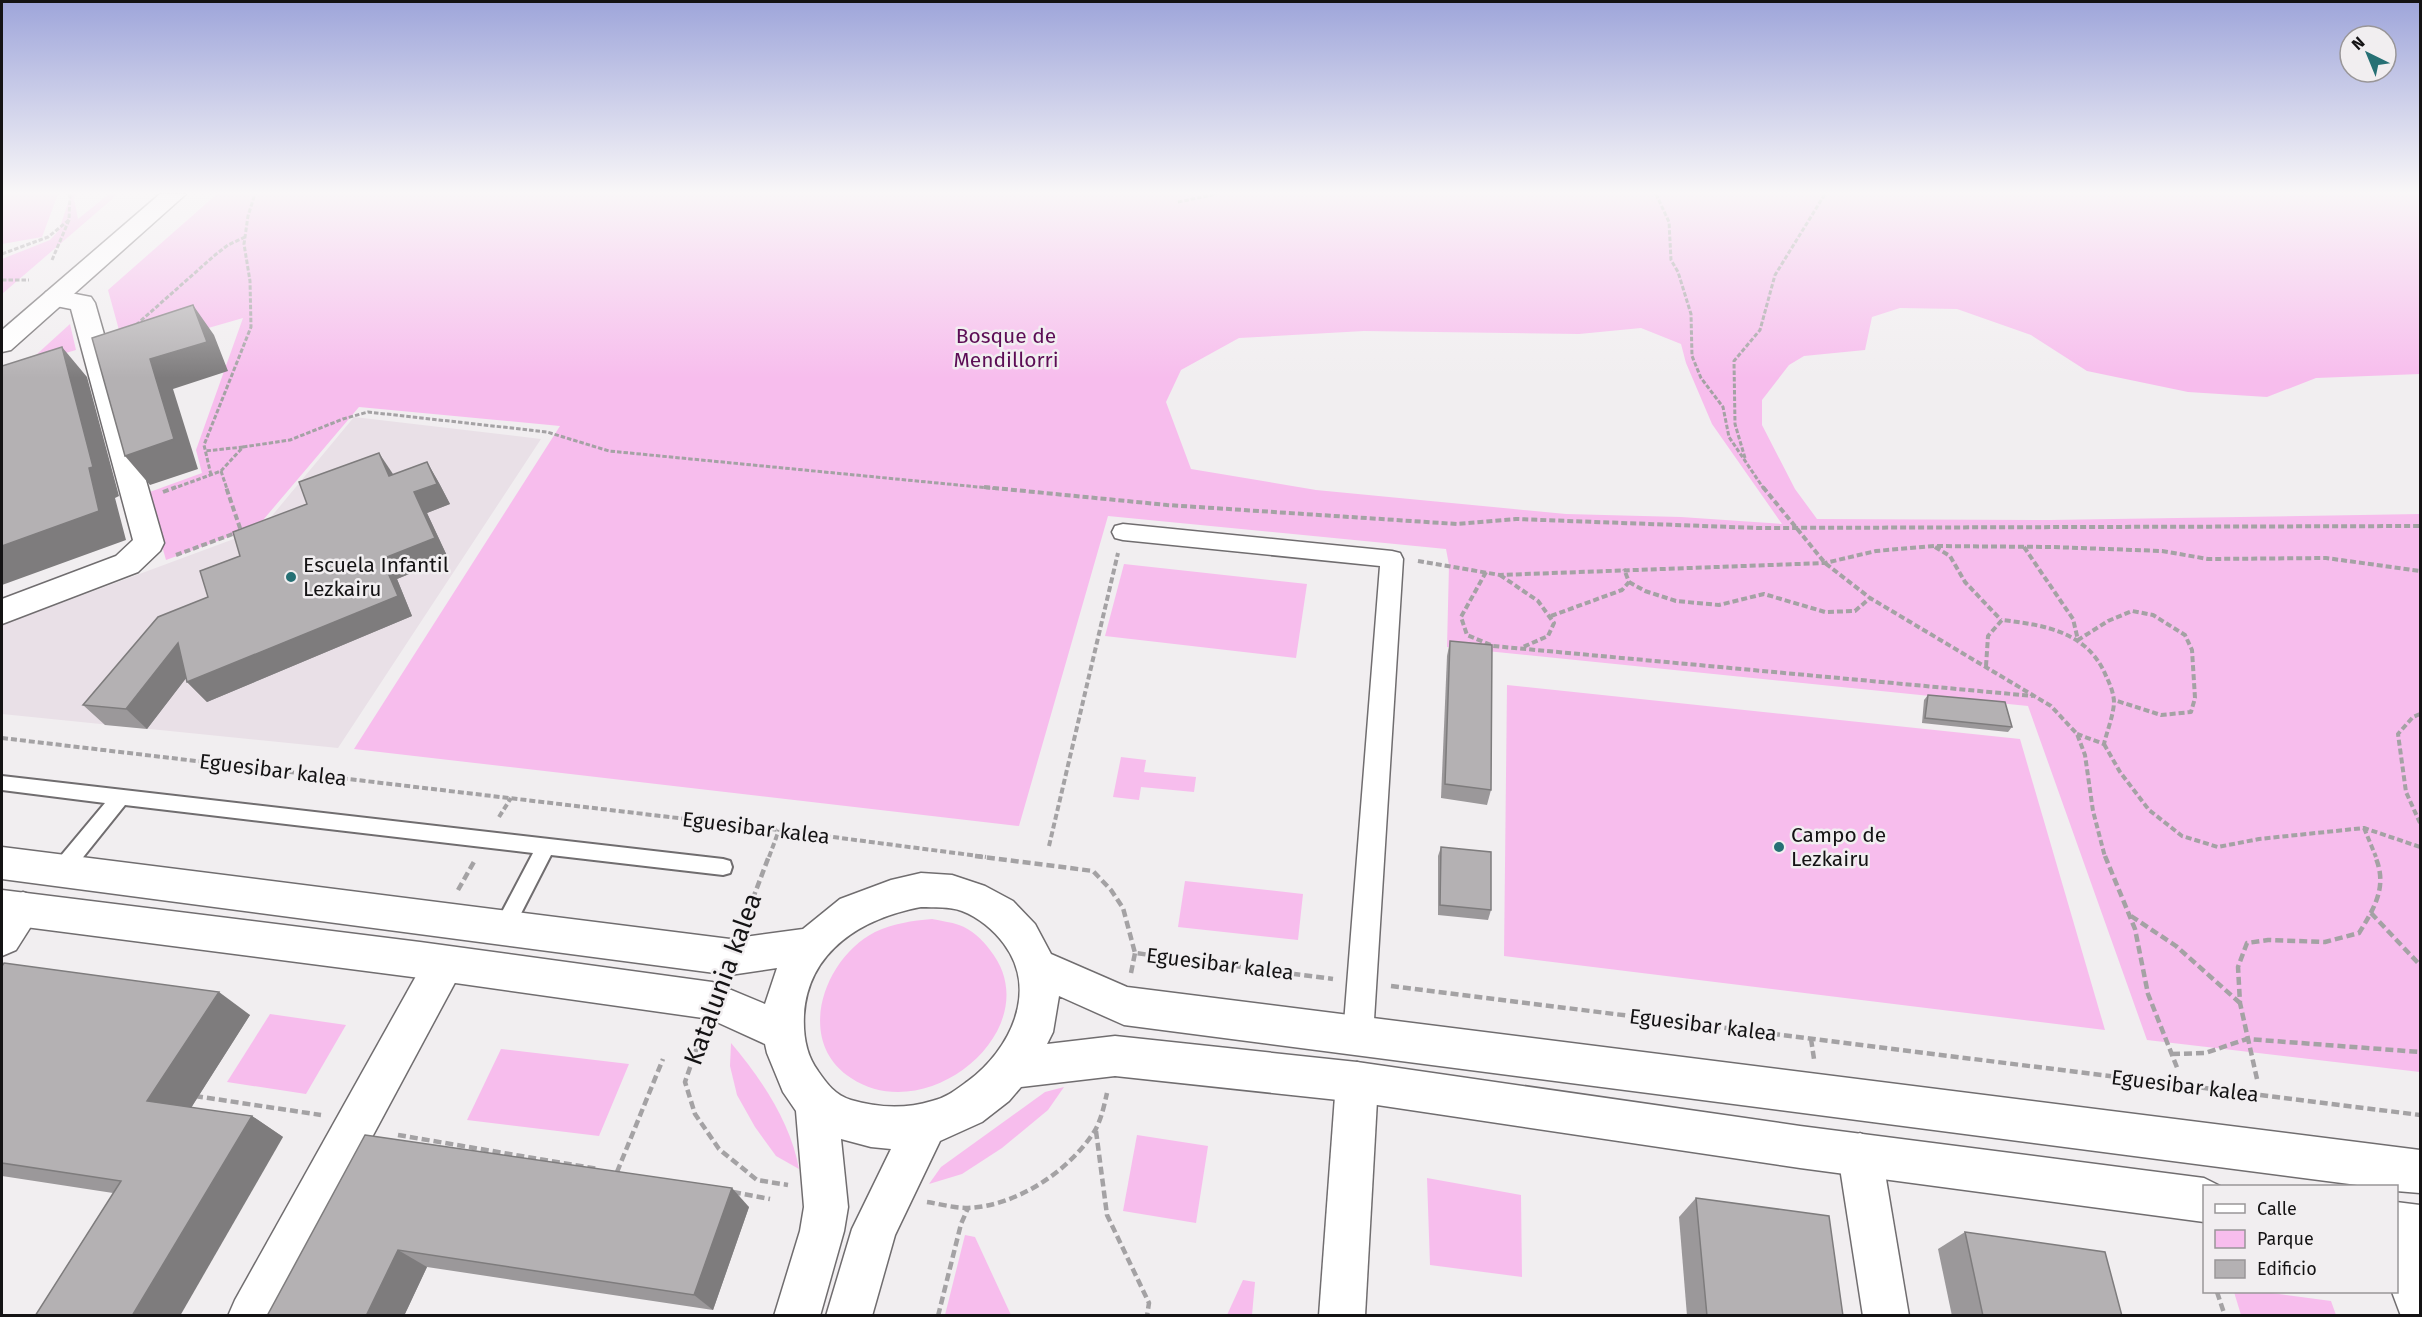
<svg xmlns="http://www.w3.org/2000/svg" width="2422" height="1317" font-family="'Fira Sans',sans-serif">
	<style>
		.built { fill: #e9e0e7 }
		.green { fill: #f7bded; fill-rule: evenodd }
		.lines { fill: none; stroke-linecap: round; stroke-linejoin: round }
		.service-casing { stroke: #706d6f; stroke-width: 4 }
		.pedestrian-casing { stroke: #706d6f; stroke-width: 3 }
		.minor-casing { stroke: #706d6f; stroke-width: 3 }
		.tertiary-casing { stroke: #706d6f; stroke-width: 3 }
		.path-far2 { stroke: #a4a2a4; stroke-width: 3; stroke-dasharray: 4.5 2; stroke-linecap: butt }
		.path-far1 { stroke: #a4a2a4; stroke-width: 4; stroke-dasharray: 6 3; stroke-linecap: butt }
		.path { stroke: #a4a2a4; stroke-width: 4.5; stroke-dasharray: 8 4; stroke-linecap: butt }
		.service { fill: #fff; fill-rule: evenodd }
		.pedestrian { fill: #fff; fill-rule: evenodd }
		.minor { fill: #fff; fill-rule: evenodd }
		.tertiary { fill: #fff; fill-rule: evenodd }
		.wall { fill: #9b989a }
		.shaded-wall { fill: #7e7c7d }
		.building { fill: #b4b1b3; stroke: #7e7c7d; stroke-width: 1.5 }
		.poi-dot { fill: #267074; stroke: #f1eef0; stroke-width: 2 }
		.labels { text-anchor: middle; dominant-baseline: central; stroke-width: 5; stroke-linejoin: round; paint-order: stroke }
		.park-label { font-size: 21px; fill: #5c0d55; stroke: #f1eef0 }
		.poi-label { font-size: 21px; fill: #141314; stroke: #f1eef0; text-anchor: start }
		.street-label { font-size: 21px; fill: #141314; stroke: #f1eef0 }
		.near-street-label { font-size: 26px; fill: #141314; stroke: #f1eef0 }
	</style>
	<rect width="100%" height="100%" fill="#f1eef0"/>
	<!-- built -->
	<polygon class="built" points="354,417 541,439 338,748 2,714 2,625 261,529"/>
	<!-- green -->
	<g class="green">
		<polygon points="2,194 58,194 42,237 2,244"/>
		<polygon points="71,194 77,194 74,199 78,219 109,194 118,194 2,294 2,259 50,240 59,230"/>
		<path d="M217,194H2420V374L2316,378L2267,397L2188,392L2087,371L2031,335L1957,309L1900,308L1872,317L1865,350L1804,356L1789,365L1762,400V425L1795,489L1817,519L2050,520L2420,514V1072L2147,1040L2028,706L1447,647L1449,565L1446,549L1108,516L1019,826L354,749L560,426L359,407L258,526L166,560L147,493L202,473L196,450L243,318L125,352L108,290ZM1641,328L1681,344L1686,363L1712,424L1782,524L1681,517L1566,514L1316,490L1191,469L1166,402L1181,370L1239,338L1364,331L1579,334Z"/>
		<polygon points="70,324 76,350 25,365"/>
		<polygon points="1124,564 1307,584 1296,658 1105,636"/>
		<polygon points="1507,685 2020,739 2105,1030 1504,956"/>
		<polygon points="1121,757 1146,760 1144,772 1196,777 1194,792 1141,787 1139,800 1113,797"/>
		<polygon points="1185,881 1303,894 1298,940 1178,927"/>
		<path d="M932,919C941,921 951,922 959,925C971,929 983,940 990,950C1051,1026 929,1130 851,1078C794,1041 824,958 875,932C894,923 912,921 932,919Z"/>
		<polygon points="270,1014 346,1025 306,1094 227,1082"/>
		<path d="M731,1043C761,1078 791,1123 799,1169L776,1156L755,1127L737,1095L730,1066Z"/>
		<polygon points="501,1049 629,1064 599,1136 467,1120"/>
		<polygon points="1064,1087 1048,1110 1002,1148 962,1174 929,1184 941,1167 1045,1092"/>
		<polygon points="1137,1135 1208,1146 1196,1223 1123,1211"/>
		<polygon points="1427,1178 1521,1195 1522,1277 1430,1265"/>
		<polygon points="965,1235 975,1237 1011,1315 945,1315"/>
		<polygon points="1243,1280 1255,1282 1252,1315 1227,1315"/>
		<polygon points="2234,1292 2264,1292 2331,1301 2336,1315 2241,1315"/>
	</g>
	<g class="lines">
		<defs>
			<polygon id="service" points="2,776 723,859 730,861 732,867 730,873 723,875 551,855 511,933 504,936 497,933 494,927 533,853 125,805 68,876 61,878 54,876 52,870 54,864 105,803 2,790"/>
			<polygon id="pedestrian" points="1123,524 1392,551 1400,553 1403,559 1373,1036 1368,1046 1358,1050 1348,1046 1343,1036 1380,566 1123,540 1115,538 1112,532 1115,526"/>
			<g id="minor">
				<polygon points="55,290 91,297 95,303 164,543 160,551 138,572 2,624 2,599 116,556 133,540 71,309 46,304 42,298 46,292"/>
				<polygon points="23,892 36,897 42,909 16,950 2,956 2,908 10,897"/>
				<polygon points="444,946 458,951 464,964 458,977 276,1316 228,1316 235,1300 430,951"/>
				<polygon points="1357,1062 1372,1068 1378,1082 1365,1316 1319,1316 1336,1082 1342,1068"/>
				<polygon points="1860,1133 1875,1140 1882,1155 1909,1316 1863,1316 1838,1155 1845,1140"/>
				<polygon points="2396,1224 2412,1230 2420,1251 2420,1316 2401,1316 2392,1292 2396,1292"/>
			</g>
			<g id="tertiary">
				<polygon points="160,194 186,194 11,350 2,352 2,330"/>
				<path d="M2,847L730,939L803,929L840,899L891,880L921,873L952,875L985,886L1013,901L1035,924L1051,954L1127,987L2420,1150V1193L2396,1191V1186H2365L1124,1025L1059,996L1053,1032L1047,1044L1115,1036L1357,1062L1800,1126L2204,1178L2220,1186H2204V1222L1800,1168L1357,1102L1115,1076L1021,1087L1009,1101L982,1122L940,1141L895,1235L872,1316H826L852,1229L891,1149L871,1147L841,1139L848,1207L844,1231L820,1316H774L800,1231L804,1207L796,1111L783,1092L767,1053L765,1044L710,1019L420,978L2,924V890L420,942L712,982L765,1004L777,968L730,975L2,879ZM921,907C934,908 949,906 962,911C978,917 994,930 1004,944C1039,991 1010,1050 968,1081C957,1089 946,1098 932,1101C906,1109 878,1108 851,1100C835,1095 827,1084 818,1071C806,1055 803,1035 804,1015C808,950 863,918 921,907Z"/>
				<polygon points="2396,1202 2420,1205 2420,1249 2396,1246"/>
			</g>
		</defs>
		<!-- service casing -->
		<use href="#service" class="service-casing"/>
		<!-- pedestrian casing -->
		<use href="#pedestrian" class="pedestrian-casing"/>
		<!-- minor casing -->
		<use href="#minor" class="minor-casing"/>
		<!-- tertiary casing -->
		<use href="#tertiary" class="tertiary-casing"/>
		<!-- path-far2 -->
		<g class="path-far2">
			<polyline points="1656,194 1669,222 1671,260 1678,272 1691,314 1692,356 1701,378 1723,407 1729,437 1764,489"/>
			<polyline points="1178,202 1217,194"/>
			<polyline points="2,254 48,237 69,220"/>
			<polyline points="52,260 69,220 70,194"/>
			<polyline points="2,280 29,280"/>
			<polyline points="136,325 215,255 228,245 245,237"/>
			<polyline points="243,447 290,440 343,419 368,412 547,432 609,451 999,489"/>
			<polyline points="1745,458 1735,424 1734,361 1760,330 1775,275 1825,194"/>
			<polyline points="221,471 227,489"/>
			<polyline points="211,475 204,445 251,327 250,281 244,244 248,216 255,194"/>
			<polyline points="172,489 221,471 243,447 205,451"/>
		</g>
		<!-- path-far1 -->
		<g class="path-far1">
			<polyline points="984,487 1167,505 1457,524 1516,519 1758,528 2420,526"/>
			<polyline points="1763,487 1825,563 1870,598 2051,706 2077,734 2085,755 2093,811 2105,857"/>
			<polyline points="163,492 176,487"/>
			<polyline points="1935,547 1950,556 1965,582 2001,620"/>
			<polyline points="2024,547 2073,619 2078,640 2108,621 2132,611 2153,615 2185,635 2192,650 2195,698 2191,712 2161,715 2114,700"/>
			<polyline points="176,555 241,531 226,487"/>
			<polyline points="1418,561 1500,575 1825,563 1876,551 1934,546 2052,547 2162,551 2208,559 2326,558 2420,571"/>
			<polyline points="1486,572 1461,617 1467,635 1493,646 2033,696"/>
			<polyline points="1500,575 1538,601 1554,623 1548,636 1523,647"/>
			<polyline points="1629,582 1645,591 1676,601 1719,605 1764,594 1825,612 1855,611 1870,598"/>
			<polyline points="1551,616 1622,590 1629,582 1624,569"/>
			<path d="M1986,666L1988,636L2002,620C2045,625 2088,632 2106,676C2110,684 2114,694 2114,703C2113,717 2107,731 2104,744L2077,734"/>
			<polyline points="2420,714 2413,717 2398,734 2406,792 2420,823"/>
			<polyline points="2,738 779,830 986,857"/>
			<polyline points="2104,744 2120,772 2149,810 2182,836 2218,847 2259,839 2364,828 2420,847"/>
			<polyline points="499,817 511,798"/>
			<polyline points="2364,828 2376,857"/>
			<polyline points="1049,846 1118,553"/>
			<polyline points="769,857 779,830"/>
		</g>
		<!-- path -->
		<g class="path">
			<polyline points="975,856 1093,871 1111,890 1123,908 1135,953 1333,979"/>
			<polyline points="2105,856 2135,929 2148,994 2178,1070"/>
			<polyline points="458,890 475,860"/>
			<polyline points="2371,913 2420,965"/>
			<polyline points="2131,916 2176,946 2240,1003"/>
			<polyline points="744,922 769,856"/>
			<polyline points="1131,973 1135,953"/>
			<polyline points="1391,986 2420,1115"/>
			<polyline points="702,1033 685,1082 695,1114 719,1149 757,1180 788,1185"/>
			<polyline points="1811,1039 1814,1059"/>
			<polyline points="2172,1054 2205,1053 2247,1039 2420,1052"/>
			<path d="M2257,1079L2240,1003L2238,967L2247,943L2268,940L2325,942L2359,933C2375,907 2388,886 2375,856"/>
			<polyline points="195,1096 321,1115"/>
			<polyline points="1096,1131 1107,1215 1149,1303 1147,1316"/>
			<polyline points="398,1135 598,1169"/>
			<polyline points="617,1172 663,1059"/>
			<polyline points="733,1192 770,1199"/>
			<path d="M927,1202C940,1204 954,1208 968,1208C1016,1206 1068,1172 1094,1132C1101,1121 1104,1106 1107,1093"/>
			<polyline points="2217,1292 2225,1316"/>
			<polyline points="938,1316 961,1224 968,1208"/>
		</g>
		<!-- service -->
		<use href="#service" class="service"/>
		<!-- pedestrian -->
		<use href="#pedestrian" class="pedestrian"/>
		<!-- minor -->
		<use href="#minor" class="minor"/>
		<!-- tertiary -->
		<use href="#tertiary" class="tertiary"/>
	</g>
	<!-- wall -->
	<g class="wall">
		<polygon points="427,462 439,483 450,504 427,513 448,558 397,579 412,616 207,702 187,682 186,678 147,729 105,725 83,705 208,597 240,556 393,475"/>
		<polygon points="1450,641 1491,790 1487,805 1441,798 1447,656"/>
		<polygon points="1928,695 2012,727 2008,732 1922,723 1924,700"/>
		<polygon points="1441,847 1491,910 1488,920 1438,915 1438,856"/>
		<polygon points="2,966 250,1015 191,1108 252,1116 283,1137 113,1193 2,1176"/>
		<polygon points="365,1135 749,1207 713,1310 427,1267 404,1316"/>
		<polygon points="1696,1198 1843,1316 1687,1316 1679,1217"/>
		<polygon points="1965,1232 2122,1316 1952,1316 1938,1249"/>
	</g>
	<!-- shaded-wall -->
	<g class="shaded-wall">
		<polygon points="193,305 214,335 228,371 173,389 198,469 150,485 125,456 150,359"/>
		<polygon points="62,347 87,377 119,496 115,498 126,540 2,585 2,546"/>
		<polygon points="379,453 393,474 403,497 389,476"/>
		<polygon points="427,462 439,483 450,504 427,513 448,558 397,579 412,616 207,702 187,682 382,559 414,492"/>
		<polygon points="178,643 197,664 147,729 126,709"/>
		<polygon points="219,992 250,1015 182,1122 147,1101"/>
		<polygon points="252,1116 283,1137 180,1316 132,1316"/>
		<polygon points="732,1188 749,1207 713,1310 694,1295"/>
		<polygon points="398,1250 427,1267 404,1316 366,1316"/>
	</g>
	<!-- building -->
	<g class="building">
		<polygon points="193,305 207,342 150,359 174,439 125,456 92,338"/>
		<polygon points="62,347 93,467 89,468 99,511 2,546 2,366"/>
		<polygon points="379,453 389,476 427,462 437,484 414,492 435,538 382,559 398,596 187,682 178,643 126,709 83,705 158,617 208,597 200,571 240,556 233,532 307,504 299,482"/>
		<polygon points="1450,641 1492,645 1491,790 1445,784"/>
		<polygon points="1928,695 2005,702 2012,727 1925,718"/>
		<polygon points="1441,847 1491,852 1491,910 1440,905"/>
		<polygon points="4,963 219,992 147,1101 252,1116 132,1316 35,1316 121,1181 2,1163 2,966"/>
		<polygon points="365,1135 732,1188 694,1295 398,1250 366,1316 267,1316"/>
		<polygon points="1696,1198 1829,1216 1843,1316 1707,1316"/>
		<polygon points="1965,1232 2105,1252 2122,1316 1983,1316"/>
	</g>
	<!-- sky -->
	<linearGradient id="sky" x2="0" y2="1"><stop stop-color="#9ea5da"/><stop offset="0.51" stop-color="#f9f7f8"/><stop offset="1" stop-color="#f9f7f8" stop-opacity="0"/></linearGradient>
	<rect width="2422" height="378" fill="url(#sky)"/>
	<!-- markers -->
	<g class="poi-dot">
		<circle cx="291" cy="577" r="6"/>
		<circle cx="1779" cy="847" r="6"/>
	</g>
	<g class="labels">
		<!-- park labels -->
		<g class="park-label">
			<text x="1006" y="336">Bosque de<tspan x="1006" dy="24">Mendillorri</tspan></text>
		</g>
		<!-- poi labels -->
		<g class="poi-label">
			<text x="303" y="565">Escuela Infantil<tspan x="303" dy="24">Lezkairu</tspan></text>
			<text x="1791" y="835">Campo de<tspan x="1791" dy="24">Lezkairu</tspan></text>
		</g>
		<!-- street labels -->
		<g class="street-label">
			<text transform="translate(273 770) rotate(7)">Eguesibar kalea</text>
			<text transform="translate(756 828) rotate(7)">Eguesibar kalea</text>
			<text transform="translate(1220 964) rotate(7)">Eguesibar kalea</text>
			<text transform="translate(1703 1025) rotate(7)">Eguesibar kalea</text>
			<text transform="translate(2185 1086) rotate(7)">Eguesibar kalea</text>
		</g>
		<!-- near-street labels -->
		<g class="near-street-label">
			<text transform="translate(723 979) rotate(-70)">Katalunia kalea</text>
		</g>
	</g>
	<!-- border -->
	<rect width="2422" height="1317" fill="none" stroke="#141314" stroke-width="6"/>
	<!-- legend -->
	<rect x="2203" y="1185" width="195" height="108" fill="#f1eef0" stroke="#999698" stroke-width="1.5"/>
	<rect x="2215" y="1204" width="30" height="9" fill="#ffffff" stroke="#999698" stroke-width="1.5"/>
	<text x="2257" y="1215" font-size="18" fill="#141314">Calle</text>
	<rect x="2215" y="1230" width="30" height="18" fill="#f7bded" stroke="#999698" stroke-width="1.5"/>
	<text x="2257" y="1245" font-size="18" fill="#141314">Parque</text>
	<rect x="2215" y="1260" width="30" height="18" fill="#b4b1b3" stroke="#999698" stroke-width="1.5"/>
	<text x="2257" y="1275" font-size="18" fill="#141314">Edificio</text>
	<!-- north arrow -->
	<g transform="translate(2368 54) rotate(317)"><circle r="28" fill="#f1eef0" stroke="#999698" stroke-width="1.5"/>
	<path d="M0-4.5L10 22L0 15L-10 22Z" fill="#267074"/>
	<text y="-9" font-size="16" font-weight="bold" text-anchor="middle" fill="#141314">N</text>
	</g>
</svg>
